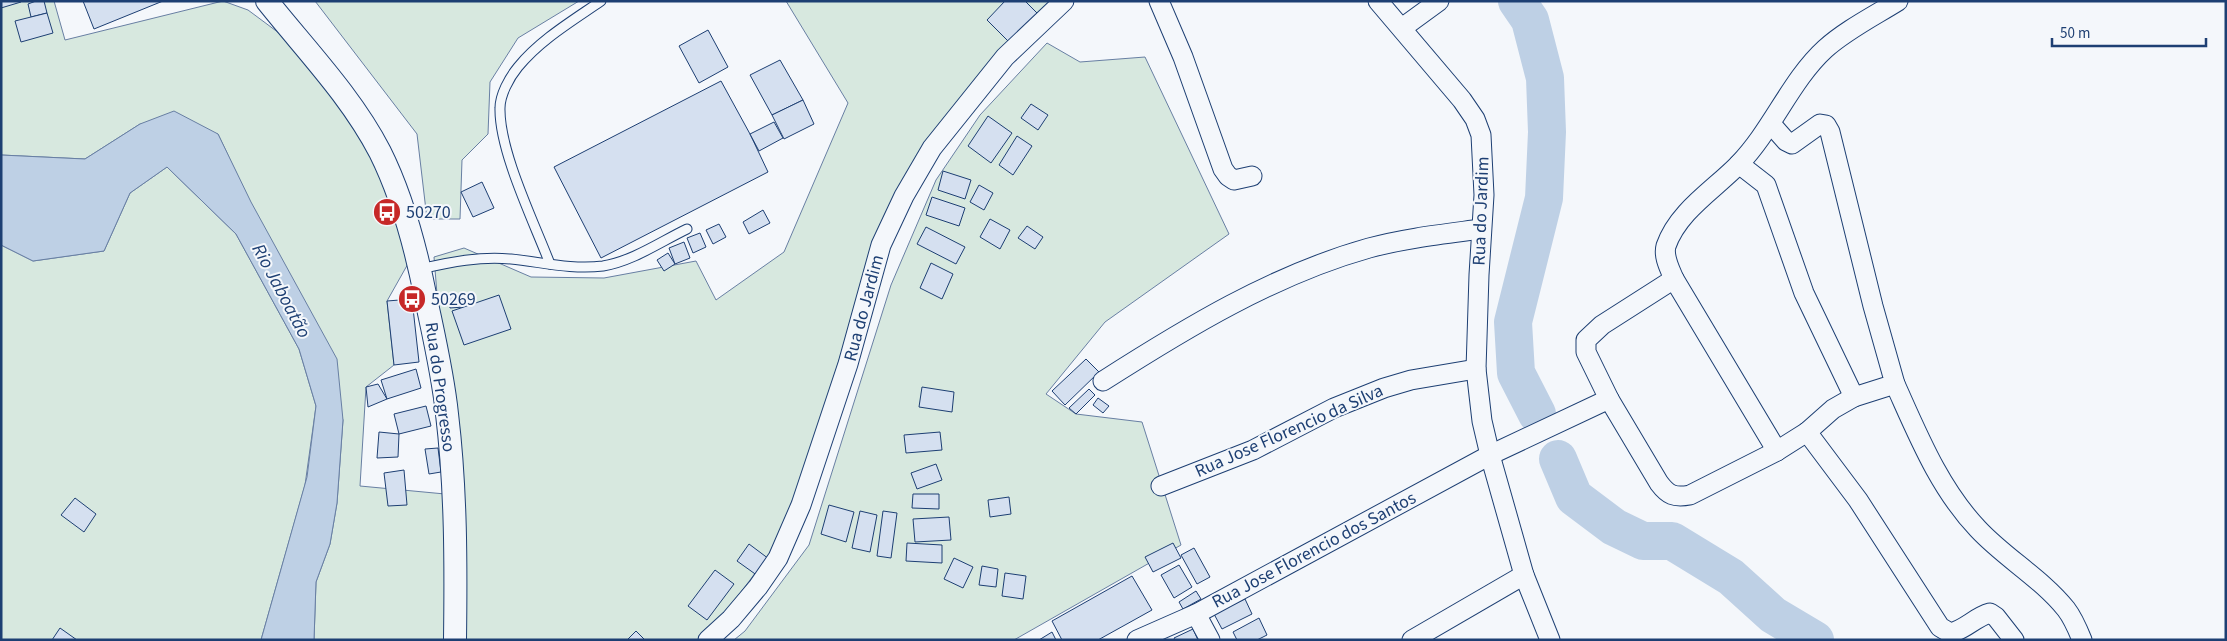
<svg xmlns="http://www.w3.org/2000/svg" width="2227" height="641" font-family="'Source Sans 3',sans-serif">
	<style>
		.green { fill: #d7e8df; stroke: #687fa3 }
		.water { fill: #bed0e5; stroke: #687fa3 }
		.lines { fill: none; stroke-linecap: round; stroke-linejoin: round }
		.river { stroke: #bed0e5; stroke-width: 38 }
		.building { fill: #d5e0f0; stroke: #1d3f73 }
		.service-casing { stroke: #1d3f73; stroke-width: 11 }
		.minor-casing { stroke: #1d3f73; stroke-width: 21 }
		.tertiary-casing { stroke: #1d3f73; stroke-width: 24 }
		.service { stroke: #f4f7fb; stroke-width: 9 }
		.minor { stroke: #f4f7fb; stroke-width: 19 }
		.tertiary { stroke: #f4f7fb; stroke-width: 22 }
		.labels { text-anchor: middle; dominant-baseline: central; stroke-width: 4; stroke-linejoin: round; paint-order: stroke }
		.street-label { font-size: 18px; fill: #1d3f73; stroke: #f4f7fb }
		.poi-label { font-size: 18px; fill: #1d3f73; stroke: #f4f7fb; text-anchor: start }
		.water-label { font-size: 19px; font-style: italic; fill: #1d3f73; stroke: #f4f7fb }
	</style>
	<rect width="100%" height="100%" fill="#f4f7fb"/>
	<!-- green -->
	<g class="green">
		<polygon points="1,1 54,1 65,40 223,1 248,10 283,36 343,109 375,155 409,262 387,301 394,365 366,387 360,486 445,494 445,640 314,640 316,582 330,544 337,503 343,420 250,202 218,134 140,124 85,159 1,155"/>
		<polygon points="315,1 579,1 518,38 490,82 488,134 462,160 460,219 427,219 417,134"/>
		<polygon points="786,1 1051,1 1000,54 877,241 795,499 774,548 717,624 699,640 465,640 434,257 464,248 531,277 604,278 696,261 716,300 784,252 848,103"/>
		<polygon points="1047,43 1080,62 1145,57 1229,234 1105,322 1046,394 1076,414 1142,422 1181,545 1014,640 734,640 745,631 809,545 891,285 936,180 980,115"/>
		<polygon points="167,167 236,234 299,349 316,406 305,485 261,640 1,640 1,245 33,261 104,251 130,193"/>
	</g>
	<!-- water -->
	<polygon class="water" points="174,111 218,134 251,202 337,359 343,420 337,503 330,544 316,582 314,640 261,640 307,477 316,406 299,349 236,234 167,167 130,193 104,251 33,261 1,245 1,155 85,159 140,124"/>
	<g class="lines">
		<!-- river -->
		<g class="river">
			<polyline points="1517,1 1530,20 1545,78 1547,132 1544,198 1513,322 1516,373 1537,414"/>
			<polyline points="1558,459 1574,497 1614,527 1643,541 1672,541 1731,577 1773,615 1815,640"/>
		</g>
	</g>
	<!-- building -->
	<g class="building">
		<polygon points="1,1 21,1 21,2 1,8"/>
		<polygon points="36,1 44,1 47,13 31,17 28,4"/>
		<polygon points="83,1 163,1 94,29"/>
		<polygon points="1005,1 1025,1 1038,14 1010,43 987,20"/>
		<polygon points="47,13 53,33 21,42 15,21"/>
		<polygon points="708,30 728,67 699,83 679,46"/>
		<polygon points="780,60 803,100 772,115 750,75"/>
		<polygon points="721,81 750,134 768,172 601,258 554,167"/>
		<polygon points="803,100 814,124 784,139 772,115"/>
		<polygon points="1031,104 1048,115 1038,130 1021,118"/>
		<polygon points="988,116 1012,133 991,163 968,146"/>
		<polygon points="774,122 783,138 759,151 750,134"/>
		<polygon points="1017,136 1032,146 1013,175 999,165"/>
		<polygon points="943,171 971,180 965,199 938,190"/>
		<polygon points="482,182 494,208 473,217 461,192"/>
		<polygon points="979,185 993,193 984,210 970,202"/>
		<polygon points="932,197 965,208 959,226 926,215"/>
		<polygon points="763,210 770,223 749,234 743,222"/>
		<polygon points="990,219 1010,230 1000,249 980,237"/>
		<polygon points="719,224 726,237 713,244 706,230"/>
		<polygon points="1027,226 1043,237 1035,249 1018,238"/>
		<polygon points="926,227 965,247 956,264 917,244"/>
		<polygon points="700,233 706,247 693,253 687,238"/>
		<polygon points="684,242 690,258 675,264 669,248"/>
		<polygon points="668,253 675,264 664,271 657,260"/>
		<polygon points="931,263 953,274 942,299 920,288"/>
		<polygon points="461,294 464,307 450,308 448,296"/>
		<polygon points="499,295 511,329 464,345 452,311"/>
		<polygon points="412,299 419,362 394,365 387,301"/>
		<polygon points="1086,359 1099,372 1065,405 1052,391"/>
		<polygon points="416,369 421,388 387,399 381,380"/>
		<polygon points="378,384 387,399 368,407 366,387"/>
		<polygon points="922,387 954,392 952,412 919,407"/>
		<polygon points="1089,389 1095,395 1076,414 1069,408"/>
		<polygon points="1098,398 1109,406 1103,413 1093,405"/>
		<polygon points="426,406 431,426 399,434 394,414"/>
		<polygon points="379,432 399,434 398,457 377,458"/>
		<polygon points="940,432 942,450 906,453 904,435"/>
		<polygon points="438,448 441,472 429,474 425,449"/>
		<polygon points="936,464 942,480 917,489 911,473"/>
		<polygon points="404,470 407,505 388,506 384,473"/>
		<polygon points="913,494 939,494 939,509 912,508"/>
		<polygon points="1009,497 1011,514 990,517 988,500"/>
		<polygon points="75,498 96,514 84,532 61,515"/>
		<polygon points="829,505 854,512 846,542 821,534"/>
		<polygon points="860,511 877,515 870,552 852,548"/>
		<polygon points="883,511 897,513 891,558 877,556"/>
		<polygon points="949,517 951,540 915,542 913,519"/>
		<polygon points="907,543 942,545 942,563 906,561"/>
		<polygon points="1173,543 1181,558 1153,572 1145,557"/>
		<polygon points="749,544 769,559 758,576 737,561"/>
		<polygon points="1194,548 1210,577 1197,584 1181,555"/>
		<polygon points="954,558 973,567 963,588 944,579"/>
		<polygon points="1179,565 1192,587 1174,598 1161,575"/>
		<polygon points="982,566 998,569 996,587 979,585"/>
		<polygon points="715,570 734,584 707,620 688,606"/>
		<polygon points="1005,573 1026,576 1023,599 1002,596"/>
		<polygon points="1132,576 1152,610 1098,640 1062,640 1052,621"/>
		<polygon points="1196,591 1201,599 1183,609 1179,602"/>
		<polygon points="1245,599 1252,614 1222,629 1214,614"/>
		<polygon points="1259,618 1267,635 1257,640 1237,640 1233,632"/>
		<polygon points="60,628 77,640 52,640"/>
		<polygon points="1193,629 1198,640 1175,640 1174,638"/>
		<polygon points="636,631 645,640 627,640"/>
		<polygon points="1052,632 1056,640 1039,640"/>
	</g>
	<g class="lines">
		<defs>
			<g id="service">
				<path d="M550,264C534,222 499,151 500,108C500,95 509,78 518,67C540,40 572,21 601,1"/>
				<path d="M420,269C451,262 480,256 511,259C541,262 572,270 603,266C633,261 660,242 687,229"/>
			</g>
			<g id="minor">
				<polyline points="1159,1 1183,57 1223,169 1228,176 1234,180 1252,176"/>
				<polyline points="1378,1 1462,100 1475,119 1481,135 1484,195 1479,275 1476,369 1482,421 1490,455 1524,575 1550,640"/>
				<polyline points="1402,28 1439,1"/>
				<polyline points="1739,164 1766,185 1804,293 1854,397"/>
				<polyline points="1674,279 1777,451"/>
				<path d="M1103,381C1186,328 1273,275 1369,248C1406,238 1444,234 1481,229"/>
				<path d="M1895,384C1918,435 1939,488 1978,529C2005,558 2041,578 2066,609C2073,618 2078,630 2082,640"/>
				<path d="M1609,399L1586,352V340L1602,325L1674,279C1670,269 1663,257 1666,246C1678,211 1715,189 1739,164C1772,130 1791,80 1825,49C1846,30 1874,16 1898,1"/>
				<path d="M1807,432L1858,500L1940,627L1950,633C1965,630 1975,617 1990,613L1996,617L2014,640"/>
				<polyline points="1161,486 1253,450 1334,408 1384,388 1411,380 1476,369"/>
				<polyline points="1196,614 1210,640"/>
				<polyline points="708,640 731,619 758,587 778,558 801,505 848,364 881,245 904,196 932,148 1005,57 1064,1"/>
				<path d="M1137,640L1196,614L1490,455L1609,399L1659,483C1668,495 1674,498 1690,495L1777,451L1807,432L1833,409L1854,397L1895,384L1873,306L1830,132L1826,125L1820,124L1792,144L1786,141L1771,124"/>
				<polyline points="1412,640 1524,575"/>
			</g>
			<path id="tertiary" d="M267,1C306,50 351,96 380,152C403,198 416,248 426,299C434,337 443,375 447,414C456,489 456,564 455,640"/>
		</defs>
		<!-- service casing -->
		<use href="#service" class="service-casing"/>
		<!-- minor casing -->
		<use href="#minor" class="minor-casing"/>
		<!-- tertiary casing -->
		<use href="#tertiary" class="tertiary-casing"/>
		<!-- service -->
		<use href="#service" class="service"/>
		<!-- minor -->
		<use href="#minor" class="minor"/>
		<!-- tertiary -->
		<use href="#tertiary" class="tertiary"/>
	</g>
	<!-- icons -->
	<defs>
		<symbol id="bus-disc" viewBox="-11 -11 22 22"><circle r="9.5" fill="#c62828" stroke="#f4f7fb"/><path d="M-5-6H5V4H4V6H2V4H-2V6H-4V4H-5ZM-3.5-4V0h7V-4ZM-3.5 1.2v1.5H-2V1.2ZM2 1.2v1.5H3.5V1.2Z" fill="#fff"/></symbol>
	</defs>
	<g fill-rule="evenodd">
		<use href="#bus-disc" x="371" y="196" width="32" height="32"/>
		<use href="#bus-disc" x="396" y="283" width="32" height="32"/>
	</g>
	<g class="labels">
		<!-- street labels -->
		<g class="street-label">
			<text transform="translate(1481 211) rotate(-88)">Rua do Jardim</text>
			<text transform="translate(864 308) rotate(-75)">Rua do Jardim</text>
			<text transform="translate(440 387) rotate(82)">Rua do Progresso</text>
			<text transform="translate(1289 431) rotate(-24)">Rua Jose Florencio da Silva</text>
			<text transform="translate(1314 550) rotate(-28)">Rua Jose Florencio dos Santos</text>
		</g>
		<!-- poi labels -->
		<g class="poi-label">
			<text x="406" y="212">50270</text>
			<text x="431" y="299">50269</text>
		</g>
		<!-- water labels -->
		<g class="water-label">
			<text transform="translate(281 291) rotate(62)">Rio Jaboatão</text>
		</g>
	</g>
	<!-- border -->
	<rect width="2227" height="641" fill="none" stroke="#1d3f73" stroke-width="5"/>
	<!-- scale -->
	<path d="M2052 38v8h154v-8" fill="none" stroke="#1d3f73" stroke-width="2.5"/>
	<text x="2060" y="38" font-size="15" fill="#1d3f73" stroke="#f4f7fb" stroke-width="4" paint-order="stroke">50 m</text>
</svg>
